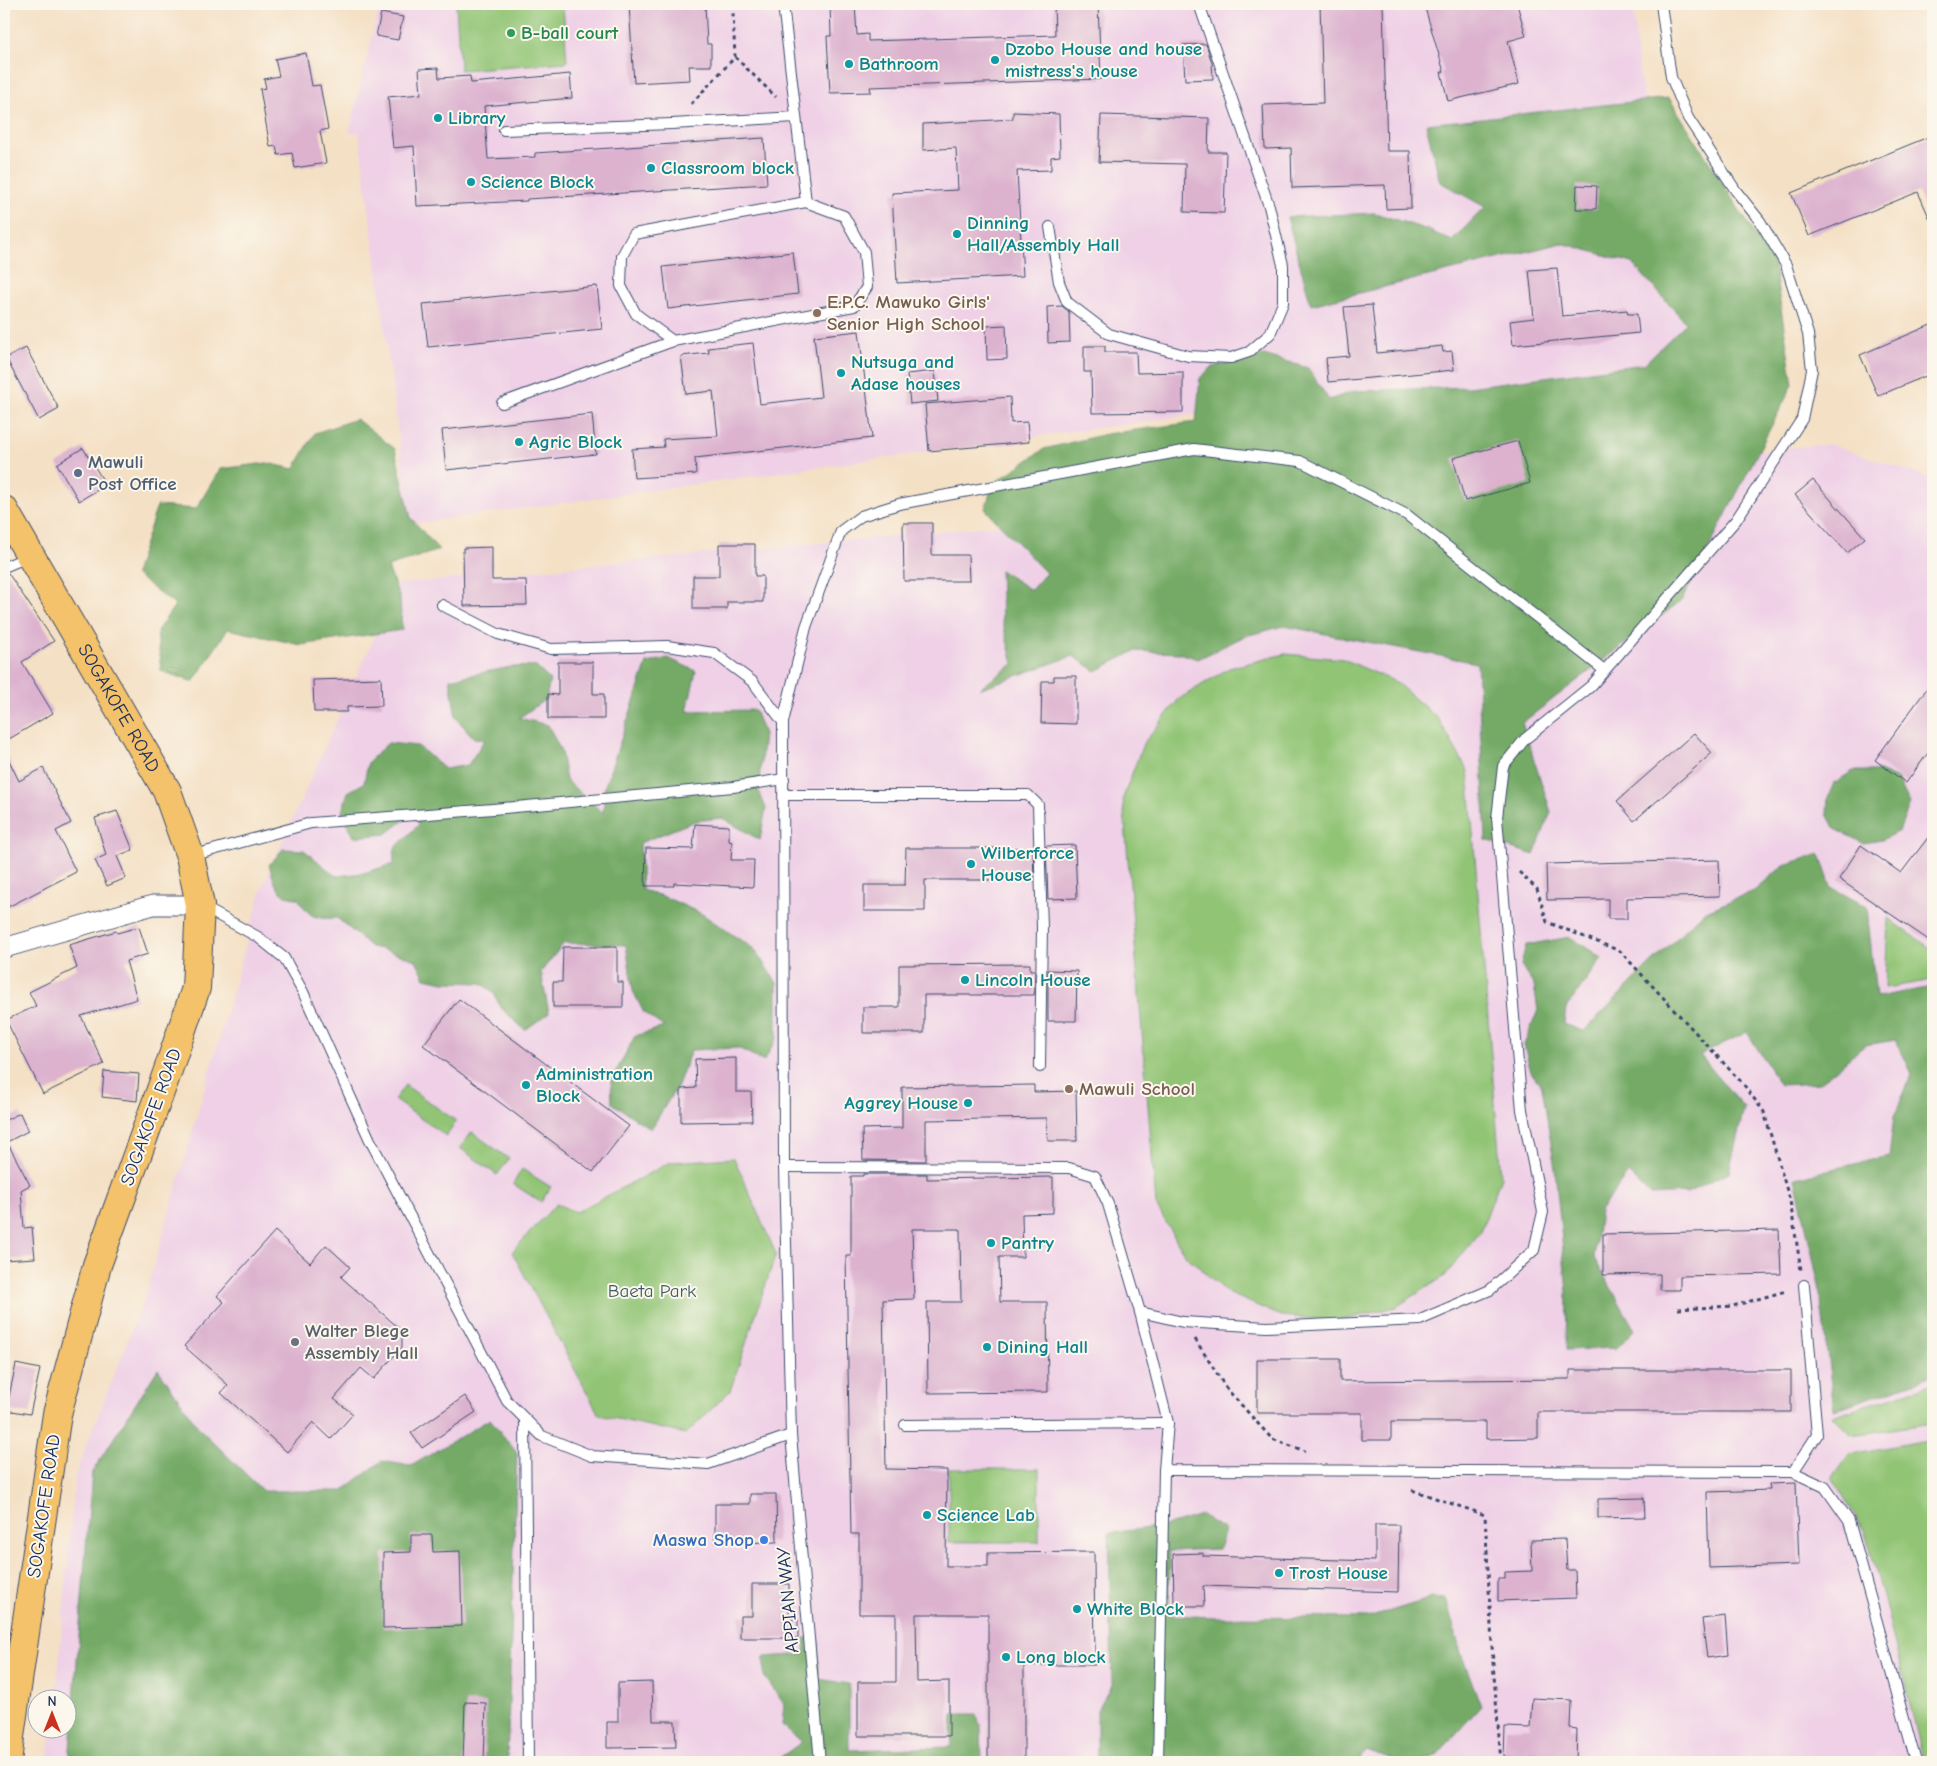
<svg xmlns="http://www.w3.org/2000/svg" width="1937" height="1766" font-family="'Comic Neue',sans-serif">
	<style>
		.built { fill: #efd0e6 }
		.green { fill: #91c475; stroke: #567a6a }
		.forest { fill: #74aa66; stroke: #486c62 }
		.building { fill: #dcb2cf }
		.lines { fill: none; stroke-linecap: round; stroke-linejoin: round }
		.service-casing { stroke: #3c4a6d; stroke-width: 12 }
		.minor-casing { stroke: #3c4a6d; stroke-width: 21 }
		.primary-casing { stroke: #3c4a6d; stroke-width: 30 }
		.path { stroke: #3c4a6d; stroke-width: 3; stroke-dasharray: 4 4; stroke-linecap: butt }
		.service { stroke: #fff; stroke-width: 10 }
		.minor { stroke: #fff; stroke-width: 19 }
		.primary { stroke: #f3c26a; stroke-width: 28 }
		.leisure-dot { fill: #2e9e5b; stroke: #fbf7ec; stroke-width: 2 }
		.culture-dot { fill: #0f9aa8; stroke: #fbf7ec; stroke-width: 2 }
		.education-dot { fill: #8d6e63; stroke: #fbf7ec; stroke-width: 2 }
		.service-dot { fill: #5c6f8a; stroke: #fbf7ec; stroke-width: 2 }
		.worship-dot { fill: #6b7280; stroke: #fbf7ec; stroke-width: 2 }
		.shop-dot { fill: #3f7fe0; stroke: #fbf7ec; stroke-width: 2 }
		.labels { text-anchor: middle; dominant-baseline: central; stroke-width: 4; stroke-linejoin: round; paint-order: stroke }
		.leisure-label { font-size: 19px; font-weight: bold; fill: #27864d; stroke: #fbf7ec; text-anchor: start }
		.culture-label { font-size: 19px; font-weight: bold; fill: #0d838f; stroke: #fbf7ec; text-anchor: start }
		.education-label { font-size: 19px; font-weight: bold; fill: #785e54; stroke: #fbf7ec; text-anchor: start }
		.service-label { font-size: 19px; font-weight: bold; fill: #4e5e75; stroke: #fbf7ec; text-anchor: start }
		.street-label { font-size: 19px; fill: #1b2f5e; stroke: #fbf7ec }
		.park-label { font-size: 19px; fill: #3e5c65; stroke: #fbf7ec }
		.worship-label { font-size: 19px; font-weight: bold; fill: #5b616d; stroke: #fbf7ec; text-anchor: start }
		.shop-label { font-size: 19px; font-weight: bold; fill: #366cbe; stroke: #fbf7ec; text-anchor: end }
	</style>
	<rect width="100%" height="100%" fill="#fbf7ec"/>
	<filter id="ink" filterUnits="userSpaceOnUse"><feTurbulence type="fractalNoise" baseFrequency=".02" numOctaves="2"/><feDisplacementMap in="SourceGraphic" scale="10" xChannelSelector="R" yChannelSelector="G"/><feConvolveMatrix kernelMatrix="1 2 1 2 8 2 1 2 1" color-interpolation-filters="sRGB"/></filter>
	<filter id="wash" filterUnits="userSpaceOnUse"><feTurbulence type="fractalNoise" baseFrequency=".0096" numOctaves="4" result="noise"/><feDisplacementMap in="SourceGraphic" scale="20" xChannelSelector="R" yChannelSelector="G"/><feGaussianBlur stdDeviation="1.12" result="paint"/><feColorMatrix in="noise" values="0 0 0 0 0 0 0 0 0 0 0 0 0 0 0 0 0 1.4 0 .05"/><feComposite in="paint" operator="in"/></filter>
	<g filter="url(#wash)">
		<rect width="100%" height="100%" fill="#f4e0c5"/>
		<!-- built -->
		<g class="built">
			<polygon points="380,4 1633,4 1637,58 1643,95 1723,216 1716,284 1667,372 1317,422 1241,408 410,524 359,132 349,133"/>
			<polygon points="1829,444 1933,479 1933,1762 48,1762 52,1729 68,1728 68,1698 56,1698 75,1475 146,1293 263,885 398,584"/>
		</g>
		<!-- green -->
		<g class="green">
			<polygon points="456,4 563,4 567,62 460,70"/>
			<polygon points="1285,654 1343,659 1396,682 1439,720 1468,771 1501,1177 1481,1231 1445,1276 1396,1307 1339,1321 1281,1316 1228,1293 1185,1255 1156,1205 1123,798 1143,744 1179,699 1229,668"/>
			<polygon points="1888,918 1933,950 1933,980 1885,988"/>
			<polygon points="405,1085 456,1121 446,1136 394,1100"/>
			<polygon points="472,1132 509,1159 497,1175 460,1148"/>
			<polygon points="734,1158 776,1254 730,1391 686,1434 599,1415 512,1252 556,1204 576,1212 671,1162"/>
			<polygon points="522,1169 551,1187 541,1202 513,1184"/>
			<polygon points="1933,1383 1933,1423 1851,1435 1832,1416"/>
			<polygon points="1933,1439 1933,1762 1924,1762 1885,1604 1865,1532 1832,1479 1850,1454"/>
			<rect x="949" y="1469" width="90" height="73"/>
		</g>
		<!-- forest -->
		<g class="forest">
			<polygon points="1669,98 1774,265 1793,384 1682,600 1522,723 1551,812 1534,855 1486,840 1477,663 1284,626 1245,636 1198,659 1179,653 1135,651 1096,671 1073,656 979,689 1013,664 1002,620 1000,570 1031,590 1046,573 985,509 993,484 1044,449 1106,434 1196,422 1200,378 1212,367 1264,355 1308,368 1329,400 1355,391 1468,387 1644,364 1686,323 1632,263 1562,243 1311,305 1287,217 1375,213 1428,230 1452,241 1485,207 1440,182 1426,124"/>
			<polygon points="356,419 395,449 411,518 439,550 388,567 400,599 402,630 301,645 228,629 193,682 161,671 157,631 175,605 135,574 157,506 196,509 220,469 267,463 294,469 315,433"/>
			<path d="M668,658L696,671L687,711L755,710L764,734L758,790L766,808L760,840L722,818L695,821L640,843L642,890L665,897L702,914L754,949L777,983V1038L764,1061L738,1048L691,1050L678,1085L651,1129L612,1103L611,1081L635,1036L664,1027L644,1013L633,991L626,945L564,943L541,972L549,1013L525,1030L501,1008L493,992L481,983L444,982L425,978L416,960L382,949L371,947L337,918C314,919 310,918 298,898C277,898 275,883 269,865L283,849L304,850L336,876L364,873L393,864L395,848L419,824L411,815L386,834L354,837L342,812L348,792L364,783L368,762L388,743L418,746L445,769L468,765L485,739L474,738L456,718L450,679L511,667L535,666L550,680L546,699L519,718L548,725L561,751L566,780L603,813L605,786L647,663Z"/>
			<polygon points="1853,771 1879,771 1898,779 1910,804 1899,831 1882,840 1863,843 1835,829 1827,814 1828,797 1834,783"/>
			<polygon points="1820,854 1831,887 1867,907 1876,997 1933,987 1933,1375 1834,1410 1819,1285 1795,1178 1889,1156 1894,1117 1912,1074 1896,1040 1865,1045 1820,1083 1780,1085 1747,1032 1700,1055 1744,1108 1729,1172 1687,1193 1650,1195 1628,1173 1600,1211 1594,1258 1635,1330 1617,1348 1566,1350 1567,1292 1555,1169 1542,1087 1531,1072 1524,1045 1538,1010 1534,986 1521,965 1526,945 1570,937 1602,958 1566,1008 1564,1024 1584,1031 1643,971 1704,912 1754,891 1784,865"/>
			<polygon points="158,1369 198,1427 263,1491 342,1491 382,1461 411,1466 490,1419 517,1453 507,1762 69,1762 92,1472"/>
			<polygon points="1201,1515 1225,1530 1219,1549 1170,1551 1169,1615 1214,1617 1368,1618 1432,1598 1446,1599 1461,1653 1481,1706 1436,1756 1418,1762 1402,1762 1365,1750 1358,1762 1097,1762 1097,1710 1112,1685 1109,1533 1165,1526"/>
			<polygon points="804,1638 818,1638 819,1679 849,1684 849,1750 951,1747 953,1714 976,1714 981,1727 982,1762 776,1762 775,1761 802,1742 782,1725 784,1704 764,1676 764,1657 805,1654"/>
		</g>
		<g id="blocks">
			<!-- building -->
			<g class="building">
				<polygon points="629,4 705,4 707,44 711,44 711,66 689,66 690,80 634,83"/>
				<polygon points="830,4 855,4 857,35 868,34 868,41 1055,35 1054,4 1098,4 1101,79 870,87 871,92 830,93 827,36 831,36"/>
				<polygon points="1320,4 1383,4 1387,151 1410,151 1411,208 1386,209 1385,185 1292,188 1291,148 1265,149 1263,105 1323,103"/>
				<polygon points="1439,4 1517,4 1526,36 1508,41 1519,84 1448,101 1441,72 1444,72 1425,8"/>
				<polygon points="381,13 403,17 398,40 376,36"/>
				<polygon points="1206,44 1212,63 1213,79 1185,80 1183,45"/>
				<polygon points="306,53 312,86 320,85 328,129 320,131 326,163 295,168 292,153 278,155 276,146 270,147 260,89 266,88 264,79 279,76 275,59"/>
				<polygon points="438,68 439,78 470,76 471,83 570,74 572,98 484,106 488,159 535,157 535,153 764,138 767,184 527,199 527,201 417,206 414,146 393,148 388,97 421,94 419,69"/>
				<polygon points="1013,112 1059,114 1060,156 1051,157 1051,170 1017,171 1023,276 897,283 892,193 958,190 956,148 923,150 923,124 1013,119"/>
				<polygon points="1101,115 1209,118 1208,152 1226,152 1224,213 1184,212 1185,164 1099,162"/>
				<polygon points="1933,135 1933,226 1918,192 1809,236 1791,193"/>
				<polygon points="1577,185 1597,186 1596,209 1576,209"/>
				<polygon points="793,252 798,294 668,309 663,267"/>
				<polygon points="1557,268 1562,316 1627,310 1628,314 1637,314 1639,333 1513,345 1510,321 1534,318 1529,270"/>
				<polygon points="597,286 602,329 428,347 423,304"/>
				<polygon points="1372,305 1377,353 1442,346 1443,352 1452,351 1454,370 1328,382 1326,358 1349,356 1344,307"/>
				<polygon points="1062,306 1069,312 1070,342 1048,343 1047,307"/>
				<polygon points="1933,324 1933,373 1878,396 1860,355"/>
				<polygon points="1006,325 1007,359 987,360 986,326"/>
				<polygon points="859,331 872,438 695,458 696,474 634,478 632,449 664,447 663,439 718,436 713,391 686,394 681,356 709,353 708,348 753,343 760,404 821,397 814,336"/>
				<polygon points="1084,346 1105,346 1105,352 1136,352 1137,373 1183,372 1183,412 1092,413 1091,372 1084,372"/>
				<polygon points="26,348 59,409 39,420 6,358"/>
				<polygon points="935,371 938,401 910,404 907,374"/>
				<polygon points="1010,397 1011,423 1027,422 1029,442 929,451 925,404"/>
				<polygon points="592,414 596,454 446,470 442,430"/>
				<polygon points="1518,441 1530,483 1465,501 1453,458"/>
				<polygon points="83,448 106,485 79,501 57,464"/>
				<polygon points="1813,480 1865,538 1847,553 1795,495"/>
				<polygon points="903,523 932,523 932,555 968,555 969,581 904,581"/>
				<polygon points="719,544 755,544 755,576 763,576 763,602 727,602 727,609 693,609 693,576 719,576"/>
				<polygon points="492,547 492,580 526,580 527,605 464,606 463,548"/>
				<polygon points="8,573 54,641 22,662 53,713 4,742 4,574"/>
				<polygon points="558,662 593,662 593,694 604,694 604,719 548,719 548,694 558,695"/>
				<polygon points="1054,676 1076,676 1076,724 1041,723 1042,681 1054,681"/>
				<polygon points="381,678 382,706 347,707 347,712 314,712 313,680"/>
				<polygon points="1933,680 1933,746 1906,783 1875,760"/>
				<polygon points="1694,733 1712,753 1634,821 1617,801"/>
				<polygon points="4,750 19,781 43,768 71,823 56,831 76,872 4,909"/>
				<polygon points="117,811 133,850 117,856 126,878 107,886 95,860 106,855 95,818"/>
				<polygon points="695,824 729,826 729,841 732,842 731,860 754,860 753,887 674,883 674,886 645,886 646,848 693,849"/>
				<polygon points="1933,831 1933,943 1839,879 1861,845 1901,873"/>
				<polygon points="1075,845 1077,898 1048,899 1046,846"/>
				<polygon points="906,848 1033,848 1034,880 925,880 925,911 864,911 864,885 905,885"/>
				<polygon points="1719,860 1720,896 1627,898 1627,919 1608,919 1608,899 1547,900 1546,864"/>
				<polygon points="139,927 148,954 126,961 137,999 81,1016 104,1064 43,1094 6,1020 36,1006 29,992 77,968 69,945 116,931 117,933"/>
				<polygon points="563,947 617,947 617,982 623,982 623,1007 553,1007 553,982 562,982"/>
				<polygon points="1030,964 1030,970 1035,970 1034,995 924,995 924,1033 863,1033 863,1007 899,1007 899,965"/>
				<polygon points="1048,970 1077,971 1076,1021 1048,1021"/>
				<polygon points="459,999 629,1126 593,1172 423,1045"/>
				<polygon points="736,1058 736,1092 751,1092 752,1121 681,1122 681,1089 696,1088 695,1059"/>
				<polygon points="104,1071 139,1074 137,1101 102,1097"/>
				<polygon points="1034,1085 1034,1092 1076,1091 1077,1141 1048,1141 1047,1118 926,1120 926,1161 863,1160 862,1129 902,1128 902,1087"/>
				<polygon points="20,1113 28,1131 7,1142 30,1185 21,1190 24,1228 32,1227 35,1258 4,1260 4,1121"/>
				<polygon points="863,1174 927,1174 927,1179 1053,1177 1053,1213 1022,1214 1023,1257 999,1257 1000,1302 1047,1302 1048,1392 928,1393 927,1302 961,1302 960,1229 912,1229 914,1299 883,1300 886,1469 947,1470 946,1566 988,1566 988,1553 1094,1552 1095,1665 1024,1665 1024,1762 988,1762 988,1614 916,1614 917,1682 949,1681 949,1736 858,1736 858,1682 896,1682 896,1614 859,1614 859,1534 851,1534 846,1256 851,1256 851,1176 863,1176"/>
				<polygon points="1779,1230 1781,1274 1680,1276 1680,1290 1660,1290 1660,1274 1603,1275 1603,1234"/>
				<polygon points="275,1231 310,1263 326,1245 350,1267 341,1277 400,1329 402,1338 402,1347 374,1379 361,1368 334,1399 353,1414 331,1439 313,1422 287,1452 221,1393 228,1385 184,1346 224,1302 217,1296"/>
				<polygon points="1257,1359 1340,1359 1340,1381 1570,1379 1570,1370 1791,1370 1791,1412 1538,1412 1538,1438 1486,1439 1486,1422 1391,1422 1391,1440 1362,1440 1362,1413 1257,1413"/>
				<polygon points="16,1364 40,1369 30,1414 6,1410"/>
				<polygon points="465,1396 476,1412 422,1448 411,1433"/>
				<polygon points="1796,1483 1799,1565 1709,1568 1707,1492 1770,1490 1769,1484"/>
				<polygon points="750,1494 776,1494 777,1542 715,1543 715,1504 750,1504"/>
				<polygon points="1644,1498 1645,1517 1598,1518 1598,1499"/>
				<polygon points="1375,1525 1399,1525 1398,1592 1203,1586 1204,1606 1174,1606 1173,1554 1203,1553 1203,1556 1375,1561"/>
				<polygon points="411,1535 432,1535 433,1552 460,1551 462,1626 383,1628 383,1553 411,1552"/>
				<polygon points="1565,1539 1567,1570 1575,1570 1576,1598 1498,1601 1498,1579 1505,1579 1505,1572 1532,1571 1531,1540"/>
				<polygon points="752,1584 789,1584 789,1619 798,1619 798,1638 740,1638 740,1616 752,1616"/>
				<polygon points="1725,1616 1728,1655 1707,1658 1702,1619"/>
				<polygon points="652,1682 653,1721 675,1721 676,1747 607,1748 607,1722 618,1722 618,1683"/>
				<polygon points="1532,1698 1571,1700 1570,1728 1577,1729 1576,1761 1504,1758 1505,1727 1530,1728"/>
				<polygon points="465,1702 486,1703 484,1762 463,1762"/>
			</g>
		</g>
	</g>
	<g filter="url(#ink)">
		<use href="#blocks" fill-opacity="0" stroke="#3c4a6d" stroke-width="1"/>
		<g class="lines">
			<defs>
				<g id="service">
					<polyline points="504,130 672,124 796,117"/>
					<polyline points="1050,227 1059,282 1067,302 1109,334 1188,356 1231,358 1249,352 1270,334 1283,303 1283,265 1269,206 1199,4"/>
					<polyline points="673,341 854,306 867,287 864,252 844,216 806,202"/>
					<polyline points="502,403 673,341 636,314 621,286 622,256 634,234 806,202 783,4"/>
					<polyline points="4,567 30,556"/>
					<polyline points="442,605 498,634 551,649 667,646 714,653 753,682 783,722"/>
					<polyline points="784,795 1028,795 1038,805 1042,927 1040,1067"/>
					<polyline points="191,856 311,823 493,809 733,787 784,779"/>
					<polyline points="203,907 258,937 284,958 303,992 370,1140 507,1401 542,1436 592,1456 708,1464 791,1435 784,1167 783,722 806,627 841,531 861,516 899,504 1194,449 1300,461 1407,515 1604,670"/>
					<polyline points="784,1167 1069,1168 1095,1176 1108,1204 1140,1312 1168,1423 1164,1470 1793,1472 1825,1487 1849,1521 1916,1762"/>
					<polyline points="1140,1312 1183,1322 1267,1327 1420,1320 1490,1290 1534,1250 1543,1212 1522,1110 1497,818 1503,766 1525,739 1591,686 1736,520 1802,419 1812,370 1808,334 1786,265 1760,221 1736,191 1688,118 1671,77 1661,4"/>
					<polyline points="525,1419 528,1762"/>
					<polyline points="905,1425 1168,1423"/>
					<polyline points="791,1435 820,1762"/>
					<polyline points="1793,1472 1817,1435 1804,1285"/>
					<polyline points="1158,1762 1164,1470"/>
				</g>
				<polyline id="minor" points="4,948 153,905 200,905"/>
				<g id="primary">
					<path id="s1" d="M4,510L167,791L190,856L200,905L196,988L167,1073L97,1265L57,1414L11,1729L7,1762"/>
				</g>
			</defs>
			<!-- service casing -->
			<use href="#service" class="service-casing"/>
			<!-- minor casing -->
			<use href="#minor" class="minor-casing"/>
			<!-- primary casing -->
			<use href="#primary" class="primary-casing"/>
			<!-- path -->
			<g class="path">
				<polyline points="735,57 776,97"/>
				<polyline points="691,104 735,57 733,13"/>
				<polyline points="1519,872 1537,889 1547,922 1620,951 1744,1085 1764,1112 1790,1201 1801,1270"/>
				<polyline points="1678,1309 1733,1306 1786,1291"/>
				<polyline points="1195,1339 1226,1388 1272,1439 1305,1451"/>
				<polyline points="1412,1490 1485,1515 1493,1663 1501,1762"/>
			</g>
			<!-- service -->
			<use href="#service" class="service"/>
			<!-- minor -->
			<use href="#minor" class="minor"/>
			<!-- primary -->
			<use href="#primary" class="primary"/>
		</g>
	</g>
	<!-- markers -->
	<circle class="leisure-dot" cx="511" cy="33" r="5"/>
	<g class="culture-dot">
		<circle cx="995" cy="60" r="5"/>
		<circle cx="849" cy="64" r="5"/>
		<circle cx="438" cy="118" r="5"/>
		<circle cx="651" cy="168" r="5"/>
		<circle cx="471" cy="182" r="5"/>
		<circle cx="957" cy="234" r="5"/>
		<circle cx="841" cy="373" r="5"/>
		<circle cx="519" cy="442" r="5"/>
		<circle cx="971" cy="864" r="5"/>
		<circle cx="965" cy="980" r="5"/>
		<circle cx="526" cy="1085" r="5"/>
		<circle cx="968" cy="1103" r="5"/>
		<circle cx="991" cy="1243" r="5"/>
		<circle cx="987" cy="1347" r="5"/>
		<circle cx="927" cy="1515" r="5"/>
		<circle cx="1279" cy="1573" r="5"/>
		<circle cx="1077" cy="1609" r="5"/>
		<circle cx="1006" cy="1657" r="5"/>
	</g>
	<g class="education-dot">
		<circle cx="817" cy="313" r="5"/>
		<circle cx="1069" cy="1089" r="5"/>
	</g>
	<circle class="service-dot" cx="78" cy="473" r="5"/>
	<circle class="worship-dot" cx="295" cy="1342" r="5"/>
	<circle class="shop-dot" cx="764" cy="1540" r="5"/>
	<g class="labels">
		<!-- leisure labels -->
		<g class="leisure-label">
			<text x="521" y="33">B-ball court</text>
		</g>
		<!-- culture labels -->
		<g class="culture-label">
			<text x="1005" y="49">Dzobo House and house<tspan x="1005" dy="22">mistress's house</tspan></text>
			<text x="859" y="64">Bathroom</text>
			<text x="448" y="118">Library</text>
			<text x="661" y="168">Classroom block</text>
			<text x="481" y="182">Science Block</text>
			<text x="967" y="223">Dinning<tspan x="967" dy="22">Hall/Assembly Hall</tspan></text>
			<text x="851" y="362">Nutsuga and<tspan x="851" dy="22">Adase houses</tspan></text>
			<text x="529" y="442">Agric Block</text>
			<text x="981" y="853">Wilberforce<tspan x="981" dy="22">House</tspan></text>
			<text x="975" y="980">Lincoln House</text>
			<text x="536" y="1074">Administration<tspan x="536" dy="22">Block</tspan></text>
			<text x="958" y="1103" text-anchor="end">Aggrey House</text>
			<text x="1001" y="1243">Pantry</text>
			<text x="997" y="1347">Dining Hall</text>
			<text x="937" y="1515">Science Lab</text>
			<text x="1289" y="1573">Trost House</text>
			<text x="1087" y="1609">White Block</text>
			<text x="1016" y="1657">Long block</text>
		</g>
		<!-- education labels -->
		<g class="education-label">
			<text x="827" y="302">E.P.C. Mawuko Girls'<tspan x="827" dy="22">Senior High School</tspan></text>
			<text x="1079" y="1089">Mawuli School</text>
		</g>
		<!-- service labels -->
		<g class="service-label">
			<text x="88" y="462">Mawuli<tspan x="88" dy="22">Post Office</tspan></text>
		</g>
		<!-- street labels -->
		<g class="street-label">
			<text stroke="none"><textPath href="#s1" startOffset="229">SOGAKOFE ROAD</textPath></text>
			<text transform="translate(151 1117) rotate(-70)">SOGAKOFE ROAD</text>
			<text transform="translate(44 1506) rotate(-82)">SOGAKOFE ROAD</text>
			<text transform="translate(788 1600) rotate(-95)">APPIAN WAY</text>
		</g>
		<!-- park labels -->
		<g class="park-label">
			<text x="652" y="1291">Baeta Park</text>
		</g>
		<!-- worship labels -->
		<g class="worship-label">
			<text x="305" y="1331">Walter Blege<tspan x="305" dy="22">Assembly Hall</tspan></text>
		</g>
		<!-- shop labels -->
		<g class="shop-label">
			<text x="754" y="1540">Maswa Shop</text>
		</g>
	</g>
	<!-- margin -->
	<rect width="1937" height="1766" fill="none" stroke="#fbf7ec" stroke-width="20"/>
	<!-- north arrow -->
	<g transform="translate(52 1714)"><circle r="24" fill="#fbf7ec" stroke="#a1a7b3"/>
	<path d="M0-4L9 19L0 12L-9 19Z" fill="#c8321e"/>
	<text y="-8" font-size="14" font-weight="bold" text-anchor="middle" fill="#1b2f5e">N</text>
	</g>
</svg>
